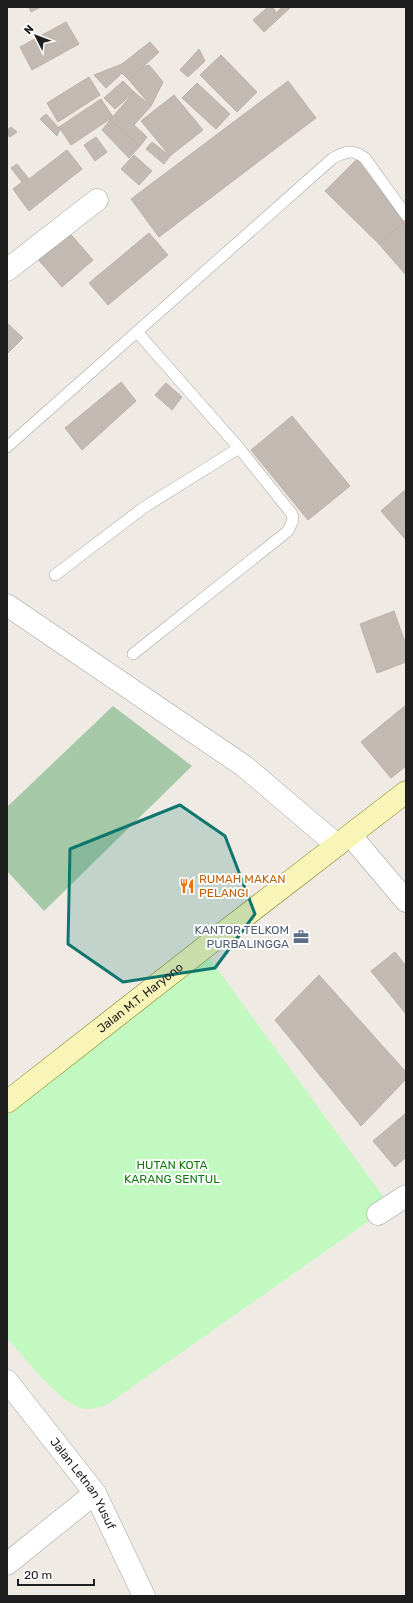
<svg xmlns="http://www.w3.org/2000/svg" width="413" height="1603" font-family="Rubik,sans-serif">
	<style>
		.cemetery { fill: #a5c8a7 }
		.park { fill: #c2f9c1 }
		.building { fill: #c3b9b3; stroke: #c0afa6 }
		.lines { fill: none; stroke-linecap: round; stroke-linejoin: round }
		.service-casing { stroke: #a2a2a2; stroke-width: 12 }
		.minor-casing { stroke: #a2a2a2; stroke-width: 23 }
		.tertiary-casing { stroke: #a2a2a2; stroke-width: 23 }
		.secondary-casing { stroke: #747406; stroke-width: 23 }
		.service { stroke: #fff; stroke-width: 11 }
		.minor { stroke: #fff; stroke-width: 22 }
		.tertiary { stroke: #fff; stroke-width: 22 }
		.secondary { stroke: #f9f5b8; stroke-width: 22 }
		.marked { fill: #0f766e; fill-opacity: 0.2; stroke: #0f766e; stroke-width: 3; stroke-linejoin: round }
		.labels { text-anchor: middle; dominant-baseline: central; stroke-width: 4; stroke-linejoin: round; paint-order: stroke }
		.food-label { font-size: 12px; fill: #c56008; stroke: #fff; text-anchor: start }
		.service-label { font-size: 12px; fill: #4e5e75; stroke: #fff; text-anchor: end }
		.street-label { font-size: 12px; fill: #1e1e1e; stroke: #fff }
		.park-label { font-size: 12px; fill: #0f7b0c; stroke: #fff }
	</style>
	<rect width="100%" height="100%" fill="#efeae4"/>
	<!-- cemetery -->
	<polygon class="cemetery" points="113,706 192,766 44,911 7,871 7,807"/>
	<!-- park -->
	<path class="park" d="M205,952L390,1206L108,1404C102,1406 94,1409 87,1409C64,1409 22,1355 7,1338V1107Z"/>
	<!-- building -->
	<g class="building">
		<polygon points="29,7 41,7 31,12"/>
		<polygon points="268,7 273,7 276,13 282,7 291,7 264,32 253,20"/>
		<polygon points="66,22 79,44 32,70 20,47"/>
		<polygon points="150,42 159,52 129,80 122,73 106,88 94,75 122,64"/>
		<polygon points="199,49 205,61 188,77 180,70"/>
		<polygon points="221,55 257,92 237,112 200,75"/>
		<polygon points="149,65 163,82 151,106 129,80 141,68"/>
		<polygon points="89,77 100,95 58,122 47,103"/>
		<polygon points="123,81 134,92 115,109 104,98"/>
		<polygon points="288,81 316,118 159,237 131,199"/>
		<polygon points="197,83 230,114 216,129 182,98"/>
		<polygon points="134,92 151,106 134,125 147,137 140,146 110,120"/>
		<polygon points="174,95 203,130 170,156 141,121"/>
		<polygon points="101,99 113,117 71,145 59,127"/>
		<polygon points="46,114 60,129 57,136 40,119"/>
		<polygon points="110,120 140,146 129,158 102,130"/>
		<polygon points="11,127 17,132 10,137 7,135 7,130"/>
		<polygon points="96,137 107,152 95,161 84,145"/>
		<polygon points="152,142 170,156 164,164 146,149"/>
		<polygon points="67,150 82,169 29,211 13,189 22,182 11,168 17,164 29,179"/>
		<polygon points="134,155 152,171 139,185 121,169"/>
		<polygon points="357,159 404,222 379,244 325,191"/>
		<polygon points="404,222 406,224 406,275 379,244"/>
		<polygon points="67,230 93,260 62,287 36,257"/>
		<polygon points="149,233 168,255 108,305 89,283"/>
		<polygon points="7,323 23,338 7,354"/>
		<polygon points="121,382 136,401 82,450 65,428"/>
		<polygon points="166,383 182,397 172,410 155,395"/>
		<polygon points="292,416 350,486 308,520 251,450"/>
		<polygon points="406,489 406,540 381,511"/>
		<polygon points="394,611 406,645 406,662 377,673 360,624"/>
		<polygon points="406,705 406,766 391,778 361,742"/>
		<polygon points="395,952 406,966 406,1014 371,971"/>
		<polygon points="319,975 406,1072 406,1079 361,1126 275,1020"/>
		<polygon points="406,1113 406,1157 395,1167 373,1141"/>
	</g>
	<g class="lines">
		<defs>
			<g id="service">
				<path d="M7,447L333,158C347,151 352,149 365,158L406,215"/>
				<polyline points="55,575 143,508 239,448"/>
				<polyline points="133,654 288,531 293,520 292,514 239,448 137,332"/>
			</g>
			<g id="minor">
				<polyline points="7,270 97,200"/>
				<polyline points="7,605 244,766 337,845"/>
				<polyline points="351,836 406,901"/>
				<polyline points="378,1214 406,1196"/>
				<polyline points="7,1564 95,1493"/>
			</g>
			<g id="tertiary">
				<path id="s1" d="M7,1381L95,1493L144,1596"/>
			</g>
			<g id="secondary">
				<path id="s2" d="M7,1102L214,940L406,792"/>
			</g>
		</defs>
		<!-- service casing -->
		<use href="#service" class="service-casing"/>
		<!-- minor casing -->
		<use href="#minor" class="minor-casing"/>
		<!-- tertiary casing -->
		<use href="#tertiary" class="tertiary-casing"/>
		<!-- secondary casing -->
		<use href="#secondary" class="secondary-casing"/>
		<!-- service -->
		<use href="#service" class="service"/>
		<!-- minor -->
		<use href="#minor" class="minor"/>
		<!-- tertiary -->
		<use href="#tertiary" class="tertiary"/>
		<!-- secondary -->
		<use href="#secondary" class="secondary"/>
	</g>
	<!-- marked area -->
	<path class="marked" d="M180,805L225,836L255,914L215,968L123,982L68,944L70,849Z"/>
	<!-- icons -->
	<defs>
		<symbol id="restaurant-bare" viewBox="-9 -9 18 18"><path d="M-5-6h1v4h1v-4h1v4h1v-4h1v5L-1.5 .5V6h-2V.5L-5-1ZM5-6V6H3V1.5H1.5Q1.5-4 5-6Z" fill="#e8710a" stroke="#fff" stroke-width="2.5" paint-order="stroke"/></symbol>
		<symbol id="office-bare" viewBox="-9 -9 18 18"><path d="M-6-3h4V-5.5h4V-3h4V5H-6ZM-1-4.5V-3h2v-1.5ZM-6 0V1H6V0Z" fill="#5c6f8a" stroke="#fff" stroke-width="2.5" paint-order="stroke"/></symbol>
	</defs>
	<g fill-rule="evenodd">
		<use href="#restaurant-bare" x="176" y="875" width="22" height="22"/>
		<use href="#office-bare" x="290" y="926" width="22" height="22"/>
	</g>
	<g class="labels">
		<!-- food labels -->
		<g class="food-label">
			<text x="199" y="879">RUMAH MAKAN<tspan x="199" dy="14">PELANGI</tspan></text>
		</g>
		<!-- service labels -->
		<g class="service-label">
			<text x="289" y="930">KANTOR TELKOM<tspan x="289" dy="14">PURBALINGGA</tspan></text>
		</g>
		<!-- street labels -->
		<g class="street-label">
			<text stroke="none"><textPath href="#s2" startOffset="169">Jalan M.T. Haryono</textPath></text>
			<text stroke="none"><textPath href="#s1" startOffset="128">Jalan Letnan Yusuf</textPath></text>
		</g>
		<!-- park labels -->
		<g class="park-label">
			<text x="172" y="1165">HUTAN KOTA<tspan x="172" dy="14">KARANG SENTUL</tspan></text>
		</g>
	</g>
	<!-- border -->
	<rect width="413" height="1603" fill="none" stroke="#1e1e1e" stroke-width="16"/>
	<!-- north arrow -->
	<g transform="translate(36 36) rotate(312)" stroke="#ffffff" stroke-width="3" paint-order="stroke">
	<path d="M0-3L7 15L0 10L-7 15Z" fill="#1e1e1e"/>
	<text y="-6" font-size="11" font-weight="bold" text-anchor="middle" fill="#1e1e1e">N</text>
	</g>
	<!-- scale -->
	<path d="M18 1579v6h76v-6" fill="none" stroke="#1e1e1e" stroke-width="2"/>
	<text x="24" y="1579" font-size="12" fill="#1e1e1e" stroke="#ffffff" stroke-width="3" paint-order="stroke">20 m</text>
</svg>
